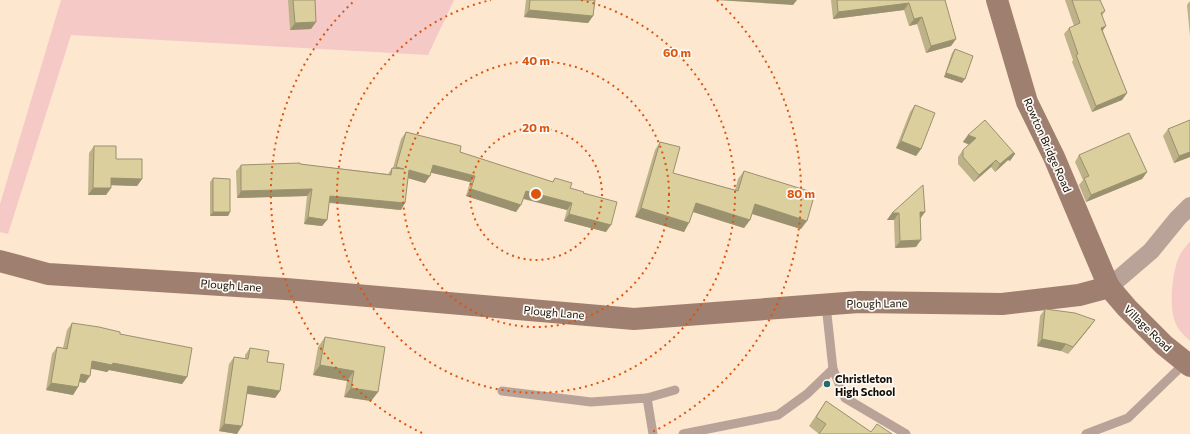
<svg xmlns="http://www.w3.org/2000/svg" width="1190" height="434" font-family="Commissioner,sans-serif">
	<style>
		.green { fill: #f4c9c6 }
		.lines { fill: none; stroke-linecap: round; stroke-linejoin: round }
		.lane { stroke: #b9a398; stroke-width: 9 }
		.street { stroke: #b9a398; stroke-width: 18 }
		.secondary { stroke: #9f7f70; stroke-width: 22 }
		.wall { fill: #bdb288 }
		.shaded-wall { fill: #9a916f }
		.building { fill: #dccf9e; stroke: #9a916f }
		.ring { fill: none; stroke: #dd550c; stroke-width: 2; stroke-dasharray: 2 4 }
		.poi-dot { fill: #216c69; stroke: #fcf8f3; stroke-width: 1.5 }
		.labels { text-anchor: middle; dominant-baseline: central; stroke-width: 3.5; stroke-linejoin: round; paint-order: stroke }
		.street-label { font-size: 11px; fill: #150e06; stroke: #fcf8f3 }
		.poi-label { font-size: 11px; font-weight: bold; fill: #150e06; stroke: #fcf8f3; text-anchor: start }
		.centre { fill: #dd550c; stroke: #fcf8f3; stroke-width: 2 }
		.ring-label { font-size: 12px; text-anchor: middle; font-weight: bold; fill: #dd550c; stroke: #fcf8f3; stroke-width: 3.5; stroke-linejoin: round; paint-order: stroke }
	</style>
	<rect width="100%" height="100%" fill="#fde7cf"/>
	<!-- green -->
	<g class="green">
		<polygon points="61,0 454,0 428,55 71,35 8,234 0,232 0,204"/>
		<path d="M1190,241V341C1184,335 1178,330 1175,322C1169,306 1172,272 1179,257C1181,251 1187,246 1190,241Z"/>
	</g>
	<g class="lines">
		<!-- lane -->
		<g class="lane">
			<polyline points="826,305 833,369 845,398 906,434"/>
			<polyline points="502,391 591,402 647,398 653,434"/>
			<polyline points="647,398 675,390"/>
			<polyline points="683,434 778,415 807,394 833,369"/>
			<polyline points="1086,434 1128,418 1186,362"/>
		</g>
		<!-- street -->
		<polyline class="street" points="1109,287 1151,251 1178,218 1190,206"/>
		<!-- secondary -->
		<g class="secondary">
			<polyline points="997,0 1027,102 1054,157 1109,287 1127,308 1164,345 1190,366"/>
			<polyline points="0,261 48,274 286,289 634,319 859,302 1002,304 1079,295 1109,287"/>
		</g>
	</g>
	<!-- wall -->
	<g class="wall">
		<polygon points="288,0 315,0 316,22 311,29 290,30"/>
		<polygon points="526,0 595,0 593,16 588,23 524,17"/>
		<polygon points="831,0 945,0 956,39 951,46 926,53 917,24 909,26 904,10 833,19"/>
		<polygon points="1065,0 1100,0 1105,11 1102,16 1103,31 1127,93 1122,100 1092,112 1072,62 1073,60 1064,34 1069,28 1074,26"/>
		<polygon points="1189,2 1190,2 1190,36 1187,5"/>
		<polygon points="955,49 962,83 944,77 952,53"/>
		<polygon points="915,105 921,149 916,156 896,148 910,112"/>
		<polygon points="1190,120 1190,157 1174,163 1163,136 1168,129"/>
		<polygon points="406,132 460,152 552,182 555,178 570,188 583,193 606,232 564,221 567,210 523,199 516,212 466,196 470,182 431,172 425,183 408,178 401,210 329,203 327,220 322,226 304,224 307,196 237,198 236,171 241,165 300,164 388,174 392,168 393,168 401,139"/>
		<polygon points="968,135 1010,161 1008,160 995,172 991,167 974,182 958,164 958,157 963,150 969,145 963,142"/>
		<polygon points="660,142 673,173 735,190 738,179 744,171 801,229 752,214 750,220 744,228 693,212 684,232 635,217 655,150"/>
		<polygon points="94,146 142,179 137,186 111,185 111,188 106,195 88,195 89,153"/>
		<polygon points="1079,155 1147,172 1142,179 1086,202 1079,185 1083,180 1075,162"/>
		<polygon points="213,178 230,212 228,216 210,216 210,182"/>
		<polygon points="925,212 920,218 916,247 895,248 894,220 887,220 892,213"/>
		<polygon points="1045,309 1095,320 1068,354 1061,351 1037,346 1040,316"/>
		<polygon points="72,323 120,334 187,377 182,384 109,370 107,372 91,368 85,383 79,382 78,387 73,395 46,390 52,354 57,347 63,348 67,330"/>
		<polygon points="325,337 378,392 371,401 344,397 347,381 313,375 318,347"/>
		<polygon points="250,348 267,362 280,391 275,398 247,394 237,434 219,431 229,364 234,357 245,359 245,355"/>
		<polygon points="826,401 871,432 819,434 809,426"/>
	</g>
	<!-- shaded-wall -->
	<g class="shaded-wall">
		<polygon points="716,0 797,0 793,5"/>
		<polygon points="909,3 904,10 833,19 838,12"/>
		<polygon points="529,10 593,16 588,23 524,17"/>
		<polygon points="922,17 917,24 909,26 914,19"/>
		<polygon points="316,22 311,29 290,30 295,23"/>
		<polygon points="1106,26 1101,33 1101,28"/>
		<polygon points="956,39 951,46 926,53 931,46"/>
		<polygon points="946,73 965,79 962,83 944,77"/>
		<polygon points="1127,93 1122,100 1092,112 1096,106"/>
		<polygon points="968,135 976,138 971,145 963,142"/>
		<polygon points="901,141 921,149 916,156 896,148"/>
		<polygon points="1190,152 1190,157 1174,163 1179,156"/>
		<polygon points="1013,153 1015,154 1010,161 1008,160 995,172 1000,164"/>
		<polygon points="996,160 991,167 974,182 979,175"/>
		<polygon points="433,165 475,176 470,182 428,172"/>
		<polygon points="409,170 430,176 425,183 404,177"/>
		<polygon points="1147,172 1142,179 1086,202 1091,195"/>
		<polygon points="111,178 142,179 137,186 106,185"/>
		<polygon points="93,188 111,188 106,195 88,195"/>
		<polygon points="312,189 307,196 237,198 241,191"/>
		<polygon points="471,189 521,205 516,212 466,196"/>
		<polygon points="526,191 572,203 567,210 521,198"/>
		<polygon points="330,196 405,203 401,210 325,202"/>
		<polygon points="696,203 750,220 744,228 690,211"/>
		<polygon points="755,204 807,221 801,229 749,213"/>
		<polygon points="641,208 689,223 684,232 635,217"/>
		<polygon points="213,212 230,212 228,216 210,216"/>
		<polygon points="920,212 925,212 920,219"/>
		<polygon points="892,213 899,213 894,220 887,220"/>
		<polygon points="569,214 611,225 606,232 564,221"/>
		<polygon points="308,217 327,220 322,226 304,224"/>
		<polygon points="921,240 916,247 895,248 900,241"/>
		<polygon points="1095,320 1090,327 1068,354 1073,347"/>
		<polygon points="1042,339 1066,344 1061,351 1037,346"/>
		<polygon points="92,361 113,363 187,377 182,384 109,370 107,372 87,368"/>
		<polygon points="320,365 354,371 347,381 313,375"/>
		<polygon points="81,374 90,376 85,383 76,381"/>
		<polygon points="51,383 78,387 73,395 46,390"/>
		<polygon points="248,386 280,391 275,398 243,393"/>
		<polygon points="351,388 378,392 371,401 344,397"/>
		<polygon points="224,424 242,426 237,434 219,431"/>
	</g>
	<!-- building -->
	<g class="building">
		<polygon points="293,0 315,0 316,22 295,23"/>
		<polygon points="530,0 595,0 593,16 529,10"/>
		<polygon points="837,0 945,0 956,39 931,46 922,17 914,19 909,3 838,12"/>
		<polygon points="1072,0 1100,0 1105,11 1101,13 1106,26 1101,28 1127,93 1096,106 1076,55 1078,54 1069,28 1080,23"/>
		<polygon points="955,49 973,56 965,79 946,73"/>
		<polygon points="915,105 935,113 921,149 901,141"/>
		<polygon points="985,120 1015,154 1013,153 1000,164 996,160 979,175 963,157 963,150 976,138 968,135"/>
		<polygon points="1190,120 1190,152 1179,156 1168,129"/>
		<polygon points="406,132 461,146 460,152 553,182 555,178 572,183 570,188 584,192 583,193 617,202 611,225 569,214 572,203 526,191 521,205 471,189 475,176 433,165 430,176 409,170 405,203 330,196 327,220 308,217 312,189 241,191 241,165 300,163 300,164 391,175 392,168 404,169 396,167"/>
		<polygon points="1129,133 1147,172 1091,195 1084,178 1089,176 1079,155"/>
		<polygon points="660,142 680,147 673,173 738,191 744,171 815,193 807,221 755,204 750,220 696,203 689,223 641,208"/>
		<polygon points="94,146 116,146 116,159 142,159 142,179 111,178 111,188 93,188"/>
		<polygon points="213,178 230,179 230,212 213,212"/>
		<polygon points="923,185 925,212 920,212 921,240 900,241 899,213 892,213"/>
		<polygon points="1045,309 1075,313 1095,320 1073,347 1066,344 1042,339"/>
		<polygon points="72,323 99,327 120,332 120,334 192,348 187,377 113,363 112,365 92,361 90,376 81,374 78,387 51,383 57,347 67,349"/>
		<polygon points="325,337 385,347 378,392 351,388 354,371 320,365"/>
		<polygon points="250,348 269,351 267,362 284,364 280,391 248,386 242,426 224,424 234,357 248,359"/>
		<polygon points="826,401 871,432 877,424 892,434 819,434 826,424 816,417"/>
	</g>
	<!-- distance rings -->
	<g class="ring">
		<circle cx="536" cy="194" r="66"/>
		<circle cx="536" cy="194" r="133"/>
		<path d="M581 0A199 199 0 1 1 491 0"/>
		<path d="M422 433A265 265 0 0 1 355 0M717 0A265 265 0 0 1 650 433"/>
	</g>
	<!-- markers -->
	<circle class="poi-dot" cx="827" cy="384" r="4"/>
	<g class="labels">
		<!-- street labels -->
		<g class="street-label">
			<text transform="translate(1048 145) rotate(66)">Rowton Bridge Road</text>
			<text transform="translate(231 285) rotate(4)">Plough Lane</text>
			<text transform="translate(877 303) rotate(-1)">Plough Lane</text>
			<text transform="translate(554 312) rotate(5)">Plough Lane</text>
			<text transform="translate(1148 328) rotate(44)">Village Road</text>
		</g>
		<!-- poi labels -->
		<g class="poi-label">
			<text x="835" y="378">Christleton<tspan x="835" dy="13">High School</tspan></text>
		</g>
	</g>
	<circle cx="536" cy="194" r="6" class="centre"/>
	<g class="ring-label">
		<text x="677" y="57">60 m</text>
		<text x="536" y="65">40 m</text>
		<text x="536" y="132">20 m</text>
		<text x="801" y="198">80 m</text>
	</g>
</svg>
